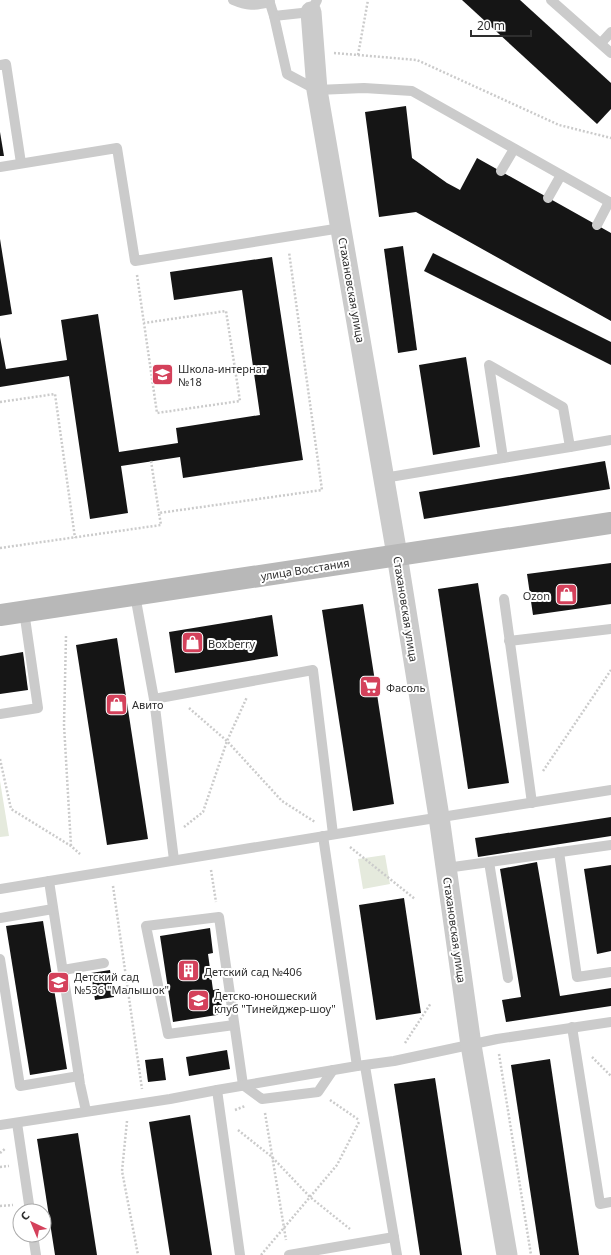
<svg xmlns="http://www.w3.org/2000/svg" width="611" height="1255" font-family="'Noto Sans',sans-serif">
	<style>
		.green { fill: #e5eadd }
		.building { fill: #151515 }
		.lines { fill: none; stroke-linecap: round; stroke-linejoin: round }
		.path { stroke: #cbcbcb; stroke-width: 2.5; stroke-dasharray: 2 2; stroke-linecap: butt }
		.lane { stroke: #cbcbcb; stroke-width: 10 }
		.street { stroke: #cbcbcb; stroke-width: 21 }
		.secondary { stroke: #b8b8b8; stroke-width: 22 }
		.labels { text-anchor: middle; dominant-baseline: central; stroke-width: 4; stroke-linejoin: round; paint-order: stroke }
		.street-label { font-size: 11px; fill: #2e2e2e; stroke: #fff }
		.poi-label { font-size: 11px; fill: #2e2e2e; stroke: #fff; text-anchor: start }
	</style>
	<rect width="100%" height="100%" fill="#fff"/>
	<!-- green -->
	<g class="green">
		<polygon points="0,781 9,836 0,837"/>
		<polygon points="385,855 390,884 363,889 358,859"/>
	</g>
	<!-- building -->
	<g class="building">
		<polygon points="462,0 520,0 611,83 611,109 597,124"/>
		<polygon points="406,106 412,158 447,183 460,190 477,158 611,233 611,321 416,212 379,217 365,112"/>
		<polygon points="0,132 4,156 0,156"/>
		<polygon points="0,239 12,314 0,316"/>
		<polygon points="403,246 417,350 398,353 384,249"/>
		<polygon points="433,253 611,342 611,365 424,271"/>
		<polygon points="272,257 303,460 183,478 180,457 121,466 128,513 90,519 69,376 0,387 0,337 6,369 67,360 61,320 98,314 119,452 178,443 176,428 260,415 242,290 174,300 170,272"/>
		<polygon points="466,357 480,447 433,455 419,365"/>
		<polygon points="605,461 610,489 424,519 419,492"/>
		<polygon points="611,563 611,604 533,615 527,574"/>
		<polygon points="478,583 509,783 468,789 438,589"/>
		<polygon points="363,604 394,804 353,811 322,610"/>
		<polygon points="272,615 278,656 175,673 169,632"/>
		<polygon points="117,638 148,839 107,845 76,645"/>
		<polygon points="23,652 28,690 0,694 0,656"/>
		<polygon points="611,817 611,836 478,857 475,838"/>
		<polygon points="537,862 560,996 611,988 611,1006 506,1022 502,1000 521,997 500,869"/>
		<polygon points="611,865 611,951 597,954 584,869"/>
		<polygon points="404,898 421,1013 376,1020 359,905"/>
		<polygon points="43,921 67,1069 30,1075 6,926"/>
		<polygon points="210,928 213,953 208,954 213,990 219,989 223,1014 173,1022 160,936"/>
		<polygon points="110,970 114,997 95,1000 91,973"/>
		<polygon points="227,1050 230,1069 189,1076 186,1057"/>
		<polygon points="163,1058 166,1080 148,1082 145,1060"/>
		<polygon points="550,1059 579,1255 540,1255 511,1065"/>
		<polygon points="435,1078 462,1255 420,1255 394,1084"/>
		<polygon points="190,1115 212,1255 170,1255 149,1122"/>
		<polygon points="78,1133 97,1255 55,1255 37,1139"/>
	</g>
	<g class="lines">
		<!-- path -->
		<g class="path">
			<polyline points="334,53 417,60 559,125 611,138"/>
			<polyline points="358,55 368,0"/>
			<polyline points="137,275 157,413 240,401 226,311 144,323"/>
			<polyline points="0,402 55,394 75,538"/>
			<polyline points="151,461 159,513"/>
			<polyline points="0,548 161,525 159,513 322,490 289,252"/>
			<polyline points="66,636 64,725 71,846"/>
			<polyline points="189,708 227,741 282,801 315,822"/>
			<polyline points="0,759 11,809 71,846 80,854"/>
			<polyline points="543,771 611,670"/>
			<polyline points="184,827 203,812 227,741 247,697"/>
			<polyline points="350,847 415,899"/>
			<polyline points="211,870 216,902"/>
			<polyline points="113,886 142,1089"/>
			<polyline points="405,1043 431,1003"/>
			<polyline points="499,1054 531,1255"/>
			<polyline points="592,1057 611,1076"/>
			<polyline points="330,1100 359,1120"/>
			<polyline points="235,1110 245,1106"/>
			<polyline points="265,1113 286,1240"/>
			<polyline points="127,1121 122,1171 138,1255"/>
			<polyline points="238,1130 272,1157 310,1197 350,1229"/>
			<polyline points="0,1153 6,1148"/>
			<polyline points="0,1167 9,1166"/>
			<polyline points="0,1206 13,1205"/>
			<polyline points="261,1255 337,1165 359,1122"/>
		</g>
		<!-- lane -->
		<g class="lane">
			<path d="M233,0C247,6 255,6 270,2"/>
			<polyline points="269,0 274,16 311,12 317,0"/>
			<polyline points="551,0 611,53"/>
			<polyline points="274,16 287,74 317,90 364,88 412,91 611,203"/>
			<polyline points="601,43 611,32"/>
			<polyline points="0,65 6,64 21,163"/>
			<polyline points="0,167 117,148 135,261 341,228"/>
			<polyline points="501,171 514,149"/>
			<polyline points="548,198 561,175"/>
			<polyline points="597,225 609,202"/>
			<polyline points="503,458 570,447"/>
			<polyline points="384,478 503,458 489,365 563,407 570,447 611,440"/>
			<polyline points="135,595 154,699"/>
			<polyline points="504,599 532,803"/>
			<polyline points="509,641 611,629"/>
			<polyline points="0,714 38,708 24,611"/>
			<polyline points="323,836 357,1066"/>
			<polyline points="559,852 577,977 611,972"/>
			<polyline points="174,860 154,699 313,670 333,834"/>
			<polyline points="489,862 508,978"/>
			<polyline points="446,868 611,845"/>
			<polyline points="49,881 80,1084 86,1111"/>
			<polyline points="0,889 404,823 611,790"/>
			<polyline points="0,918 53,909"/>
			<polyline points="0,959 20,1086 79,1076"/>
			<polyline points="63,970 104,963"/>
			<polyline points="234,1025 168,1034 146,926 219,917 243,1085 262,1099 318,1092 333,1070"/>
			<polyline points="572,1027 600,1204 611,1202"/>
			<polyline points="365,1066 397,1255"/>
			<polyline points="217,1090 240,1255"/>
			<polyline points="17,1123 30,1211"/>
			<polyline points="0,1125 170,1099 217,1090 357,1066 394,1061 497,1039 611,1022"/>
			<polyline points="33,1235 36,1255"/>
			<polyline points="289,1255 394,1237"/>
		</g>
		<!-- street -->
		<polyline class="street" points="311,12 317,90 397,555 439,817 471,1045 507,1255"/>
		<!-- secondary -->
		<polyline class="secondary" points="0,615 611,523"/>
	</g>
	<!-- icons -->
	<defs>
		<symbol id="school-square" viewBox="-11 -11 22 22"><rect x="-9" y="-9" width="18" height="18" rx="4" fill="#d4415b" stroke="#fff"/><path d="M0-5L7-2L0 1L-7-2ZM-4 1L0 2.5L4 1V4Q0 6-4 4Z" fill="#fff"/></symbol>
		<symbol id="shop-square" viewBox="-11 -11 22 22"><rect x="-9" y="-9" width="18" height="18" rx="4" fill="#d4415b" stroke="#fff"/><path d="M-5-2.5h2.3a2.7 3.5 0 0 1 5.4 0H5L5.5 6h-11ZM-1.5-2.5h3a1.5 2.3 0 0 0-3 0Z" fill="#fff"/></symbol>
		<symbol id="supermarket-square" viewBox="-11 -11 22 22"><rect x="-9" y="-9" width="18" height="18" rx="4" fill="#d4415b" stroke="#fff"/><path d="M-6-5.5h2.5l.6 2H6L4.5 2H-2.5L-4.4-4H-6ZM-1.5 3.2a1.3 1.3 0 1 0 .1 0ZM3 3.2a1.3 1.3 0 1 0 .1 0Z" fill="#fff"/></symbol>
		<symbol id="building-square" viewBox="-11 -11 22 22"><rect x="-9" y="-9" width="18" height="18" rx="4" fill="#d4415b" stroke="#fff"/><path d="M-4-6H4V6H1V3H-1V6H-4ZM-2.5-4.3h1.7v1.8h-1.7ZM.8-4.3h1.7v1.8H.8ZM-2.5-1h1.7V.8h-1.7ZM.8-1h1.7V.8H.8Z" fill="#fff"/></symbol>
	</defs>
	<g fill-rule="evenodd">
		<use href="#school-square" x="150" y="362" width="25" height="25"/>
		<use href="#shop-square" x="554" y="582" width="25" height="25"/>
		<use href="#shop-square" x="180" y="630" width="25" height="25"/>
		<use href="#supermarket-square" x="358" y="674" width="25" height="25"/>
		<use href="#shop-square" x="104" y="692" width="25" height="25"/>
		<use href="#building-square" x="176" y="958" width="25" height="25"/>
		<use href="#school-square" x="46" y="970" width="25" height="25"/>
		<use href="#school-square" x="186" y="988" width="25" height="25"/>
	</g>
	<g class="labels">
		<!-- street labels -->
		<g class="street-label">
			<text transform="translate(352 290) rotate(80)">Стахановская улица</text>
			<text transform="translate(305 569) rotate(-9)">улица Восстания</text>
			<text transform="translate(406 609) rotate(81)">Стахановская улица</text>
			<text transform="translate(455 930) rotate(82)">Стахановская улица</text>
		</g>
		<!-- poi labels -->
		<g class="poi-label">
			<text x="178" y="368">Школа-интернат<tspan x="178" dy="13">№18</tspan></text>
			<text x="550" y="595" text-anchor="end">Ozon</text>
			<text x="208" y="643">Boxberry</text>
			<text x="386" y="687">Фасоль</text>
			<text x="132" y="704">Авито</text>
			<text x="204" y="971">Детский сад №406</text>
			<text x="74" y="976">Детский сад<tspan x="74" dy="13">№536 "Малышок"</tspan></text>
			<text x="214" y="995">Детско-юношеский<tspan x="214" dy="13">клуб "Тинейджер-шоу"</tspan></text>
		</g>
	</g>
	<!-- north arrow -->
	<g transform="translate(32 1223) rotate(316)"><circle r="19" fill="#ffffff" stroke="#ababab"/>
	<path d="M0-3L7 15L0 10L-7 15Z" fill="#d4415b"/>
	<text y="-6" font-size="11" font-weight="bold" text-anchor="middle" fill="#2e2e2e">С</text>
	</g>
	<!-- scale -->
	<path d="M471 30v6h60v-6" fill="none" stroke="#2e2e2e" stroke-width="2"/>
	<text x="477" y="30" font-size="12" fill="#2e2e2e" stroke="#ffffff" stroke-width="3" paint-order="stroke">20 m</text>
</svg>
